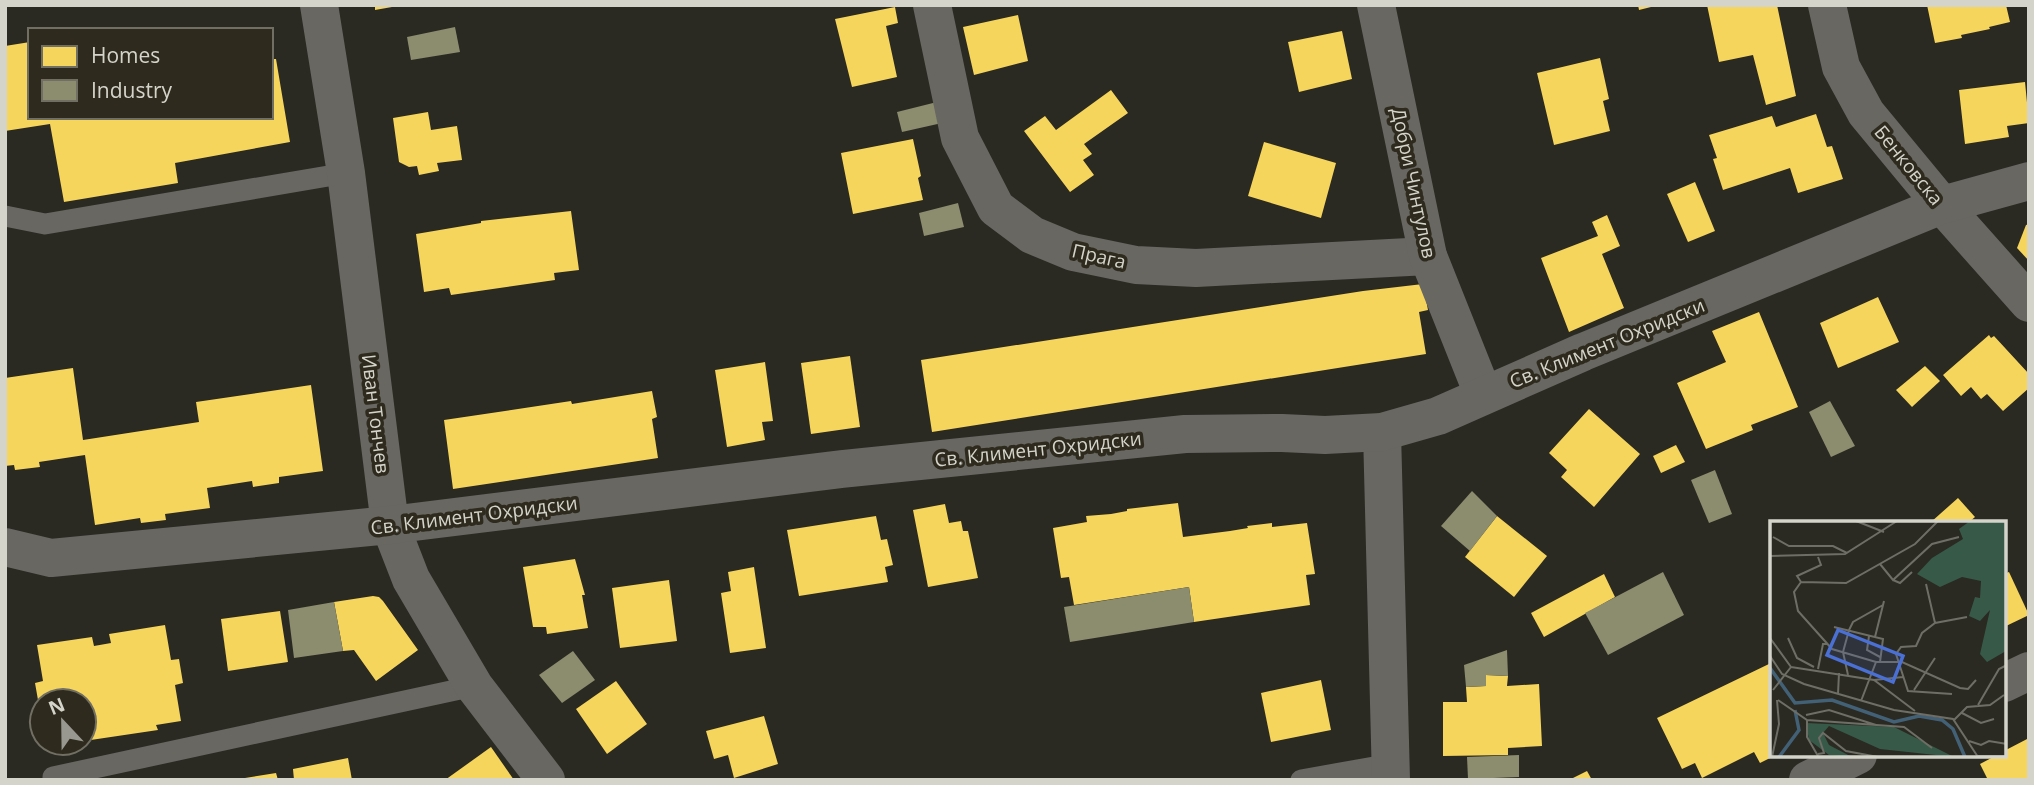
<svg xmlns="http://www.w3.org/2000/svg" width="2034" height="785" font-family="'Open Sans',sans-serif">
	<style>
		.homes { fill: #f6d55c }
		.industry { fill: #8c8c6e }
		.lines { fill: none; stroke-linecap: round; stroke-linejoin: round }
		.service { stroke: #686762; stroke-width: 21 }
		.minor { stroke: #686762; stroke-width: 38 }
		.labels { text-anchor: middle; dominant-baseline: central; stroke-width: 7; stroke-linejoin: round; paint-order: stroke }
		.street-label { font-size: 19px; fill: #d5d4cb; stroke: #2e2b1e }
		.inset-river { fill: none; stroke: #436176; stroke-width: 3.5 }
		.inset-road { fill: none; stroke: #6e6d66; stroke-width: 2 }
		.view { fill: #4b70d5; fill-opacity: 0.15; stroke: #4b70d5; stroke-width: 3.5 }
		.inset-edge { fill: none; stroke: #d5d4cb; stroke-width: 3.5 }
	</style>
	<rect width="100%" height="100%" fill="#2a2922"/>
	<!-- homes -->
	<g class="homes">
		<polygon points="375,5 392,5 392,7 375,10"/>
		<polygon points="1638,5 1655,5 1655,6 1639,10"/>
		<polygon points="1707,5 1777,5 1796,96 1766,105 1753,55 1719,62"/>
		<polygon points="1927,5 2006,5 2010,22 1989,27 1990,29 1961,35 1962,38 1935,43"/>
		<polygon points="895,7 898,23 886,26 897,77 852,87 835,19"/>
		<polygon points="1018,15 1028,61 974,75 963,27"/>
		<polygon points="1342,31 1352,79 1299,92 1288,42"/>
		<polygon points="30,42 30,117 271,117 271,59 276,59 290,142 175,163 178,183 64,202 50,124 5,131 5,46"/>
		<polygon points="1600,58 1609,99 1603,101 1610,131 1554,145 1537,73"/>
		<polygon points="2025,82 2029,123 2007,126 2009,137 1965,144 1959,90"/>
		<polygon points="1111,90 1128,113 1084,144 1092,154 1083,160 1094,175 1070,192 1024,131 1045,116 1056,130"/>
		<polygon points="428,112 431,130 457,126 462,160 437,163 439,171 419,175 417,166 409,167 399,162 393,118"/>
		<polygon points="1816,114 1827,147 1832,146 1843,179 1798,193 1790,168 1723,190 1713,159 1717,158 1709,135 1772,116 1776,127"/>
		<polygon points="913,139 921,176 918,178 923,200 853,214 841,153"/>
		<polygon points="1264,142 1336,163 1321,218 1248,196"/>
		<polygon points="1695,182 1715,231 1688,242 1667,194"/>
		<polygon points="571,211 579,270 554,273 555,280 451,295 449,288 424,292 416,234 481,223 481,221"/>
		<polygon points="1607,215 1620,246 1602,254 1624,308 1569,332 1541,258 1598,236 1592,222"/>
		<polygon points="2029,224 2029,261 2017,248 2026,225"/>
		<polygon points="1423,284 1428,310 1419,312 1426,354 932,432 921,360 1363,291"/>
		<polygon points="1878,297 1899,342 1838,368 1820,323"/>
		<polygon points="1759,312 1798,407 1751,425 1753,430 1706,449 1677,383 1726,362 1712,331"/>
		<polygon points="1989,335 1991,338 1994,336 2029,374 2029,388 2003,411 1987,394 1981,399 1971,387 1961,396 1943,375"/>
		<polygon points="850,356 860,427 811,434 801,363"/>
		<polygon points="765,362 773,421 762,422 765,440 727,447 715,370"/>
		<polygon points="1925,366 1940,381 1912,407 1896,390"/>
		<polygon points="73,368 83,440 199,422 196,402 311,385 323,471 279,477 279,483 253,487 252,481 207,488 210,508 165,514 166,520 141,523 140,518 95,525 85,455 39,462 40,467 15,470 14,465 5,466 5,378"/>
		<polygon points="652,391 657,417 652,419 658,458 453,489 444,420 571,401 572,404"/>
		<polygon points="1589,409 1640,454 1594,507 1561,477 1567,470 1549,453"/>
		<polygon points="1676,445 1685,462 1661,473 1653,456"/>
		<polygon points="1958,498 1975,517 1969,522 1931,522"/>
		<polygon points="1178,503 1183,537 1230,531 1248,528 1247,526 1272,523 1272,527 1307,523 1315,574 1306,575 1310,605 1194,622 1189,587 1074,605 1069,577 1061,578 1053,528 1087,522 1086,516 1111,514 1127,511 1127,509"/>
		<polygon points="945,504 949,523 961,521 963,531 968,531 978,578 928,587 913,510"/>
		<polygon points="876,516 881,540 887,539 893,565 885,567 888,582 799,596 787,530"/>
		<polygon points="1497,516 1547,556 1514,597 1465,557"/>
		<polygon points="575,559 585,595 582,595 588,628 547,634 546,627 533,627 523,567"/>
		<polygon points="754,567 766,648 730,653 721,593 731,591 728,572"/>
		<polygon points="2009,572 2029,615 2004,627 2004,574"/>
		<polygon points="1604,574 1615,597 1544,637 1531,613"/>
		<polygon points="669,580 677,641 620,648 612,588"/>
		<polygon points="373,596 379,597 383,601 418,650 376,681 354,650 343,651 334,602"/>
		<polygon points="280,611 288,662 228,671 221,619"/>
		<polygon points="165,625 171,660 179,659 183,683 175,685 181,721 156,725 158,730 84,741 84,701 46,701 46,699 38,700 35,683 43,681 37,645 92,637 94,646 111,643 109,634"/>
		<polygon points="1771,663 1772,757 1760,763 1754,752 1702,778 1695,763 1682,769 1657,718"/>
		<polygon points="1486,675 1508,676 1507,686 1539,684 1542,746 1508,748 1508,755 1443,756 1443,702 1467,702 1466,687 1486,686"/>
		<polygon points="1321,680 1331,730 1271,742 1261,693"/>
		<polygon points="616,681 647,724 607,754 576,709"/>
		<polygon points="764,716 778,764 734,778 728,755 714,759 706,731"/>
		<polygon points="2029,738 2029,780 1988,780 1980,764 1997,755 2004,755 2004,751"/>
		<polygon points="491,747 514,780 445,780"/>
		<polygon points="348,758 352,780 294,780 293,769"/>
		<polygon points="1587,771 1592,780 1569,780"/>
		<polygon points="276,773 278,780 245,780 245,778"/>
	</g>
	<!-- industry -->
	<g class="industry">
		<polygon points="455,27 460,52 411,60 407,37"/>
		<polygon points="937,102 942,123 902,132 897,112"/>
		<polygon points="958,203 964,227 924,236 919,213"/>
		<polygon points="1830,401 1855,446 1831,457 1809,412"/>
		<polygon points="1715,470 1732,514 1709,523 1691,480"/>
		<polygon points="1472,491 1497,516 1470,551 1441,526"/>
		<polygon points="1663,572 1684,615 1608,655 1585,613"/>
		<polygon points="1189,587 1194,622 1070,642 1064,607"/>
		<polygon points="334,602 343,651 294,658 288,610"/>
		<polygon points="1507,650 1508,676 1486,675 1486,686 1466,687 1464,665"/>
		<polygon points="573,651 595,680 562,703 539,675"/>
		<polygon points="1519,755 1519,777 1468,779 1467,757"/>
	</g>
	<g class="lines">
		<!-- service -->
		<g class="service">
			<polyline points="5,216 45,224 346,173"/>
			<polyline points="53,777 474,686"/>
			<polyline points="1301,780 1391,764"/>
		</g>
		<!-- minor -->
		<g class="minor">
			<polyline points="319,5 346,173 390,525 411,579 474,686 546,780"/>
			<polyline points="932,5 960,138 996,208 1032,235 1073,252 1136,265 1196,268 1428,256"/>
			<polyline points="1376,5 1428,256 1483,394"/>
			<polyline points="1827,5 1841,67 1866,113 1942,205 2029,303"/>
			<polyline points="1382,432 1391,780"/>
			<polyline points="5,547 51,558 390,525 842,469 1185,434 1282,433 1325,435 1382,432 1438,416 1583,352 1942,205 2029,181"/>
			<polyline points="2004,683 2029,671"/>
			<polyline points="1808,780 1858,755"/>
		</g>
	</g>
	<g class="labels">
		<!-- street labels -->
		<g class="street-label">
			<text transform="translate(1909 165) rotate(51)">Бенковска</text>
			<text transform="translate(1414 183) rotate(78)">Добри Чинтулов</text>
			<text transform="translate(1099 256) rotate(13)">Прага</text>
			<text transform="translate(1607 343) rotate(-22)">Св. Климент Охридски</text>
			<text transform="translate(376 414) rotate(83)">Иван Тончев</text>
			<text transform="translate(1038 449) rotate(-6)">Св. Климент Охридски</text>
			<text transform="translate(474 515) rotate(-7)">Св. Климент Охридски</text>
		</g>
	</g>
	<!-- overview -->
	<g transform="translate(1770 521)">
		<rect width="236" height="236" fill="#2a2922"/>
		<path d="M200,0H236V130L217,141L210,133L220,89L210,100L199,95L205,76L210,77L211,60L192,56L170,66L147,53L162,37L193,18L189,8ZM36,202L124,206L184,236L110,228L59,205L53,212L59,224L82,236L59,234L39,219Z" fill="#375948"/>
		<path class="inset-river" d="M0,147L25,182L62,179L124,201L149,195L172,199L183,208L195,236M9,236L29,209L25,189"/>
		<path class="inset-road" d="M86,0L114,11M3,16L19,25H63L77,32M0,35L75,33L127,0M110,43L123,59L162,23L189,16M123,59L130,62L142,51M31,61L24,71L28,90L62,128L106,141H132L190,167L198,168L206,159M31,61L76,62L145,23L168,0M31,61L27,55L51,44L48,36M156,63L165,102M64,106L113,118L110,141M99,115L97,129L110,136M105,116L114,80M0,117L21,146M18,117L27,137L44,146M0,135L12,153L34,163L124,189L183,198L208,236M21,146L104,159L145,190M48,148L53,123H57M78,154L73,131L79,109L83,101L113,84M104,159L133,156M3,169L21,146M144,169L165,137M68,173L69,152M182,173L138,170L126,133L131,126L146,125L152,112L165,102L197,96M8,179L37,199L134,206L162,227M91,180L106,141M208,184L229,148L237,144M192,192L211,202L224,198M36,194L59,189L106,204M37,199V216L48,235M184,199L197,186L220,184L234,174M199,220L211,224L219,220L237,223M48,233L54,232L49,217L53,212L76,230L108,236M207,235H237M2,236L9,203L7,179"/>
		<path class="view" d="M68,109L133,135L123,161L57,134Z"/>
		<rect width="236" height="236" class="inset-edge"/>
	</g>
	<!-- border -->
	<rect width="2034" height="785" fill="none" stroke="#d5d4cb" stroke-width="14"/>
	<!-- legend -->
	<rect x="28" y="28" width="245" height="91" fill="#2e2b1e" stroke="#716f63" stroke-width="2"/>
	<rect x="42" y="46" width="35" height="21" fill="#f6d55c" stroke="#716f63" stroke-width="2"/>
	<text x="91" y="63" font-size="21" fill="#d5d4cb">Homes</text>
	<rect x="42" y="80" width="35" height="21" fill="#8c8c6e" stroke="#716f63" stroke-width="2"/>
	<text x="91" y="98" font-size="21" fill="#d5d4cb">Industry</text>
	<!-- north arrow -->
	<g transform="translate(63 722) rotate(338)"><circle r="33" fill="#2e2b1e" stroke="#716f63" stroke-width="2"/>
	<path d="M0-5L12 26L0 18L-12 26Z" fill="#999890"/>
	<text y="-10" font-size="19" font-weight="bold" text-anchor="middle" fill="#d5d4cb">N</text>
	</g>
</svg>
